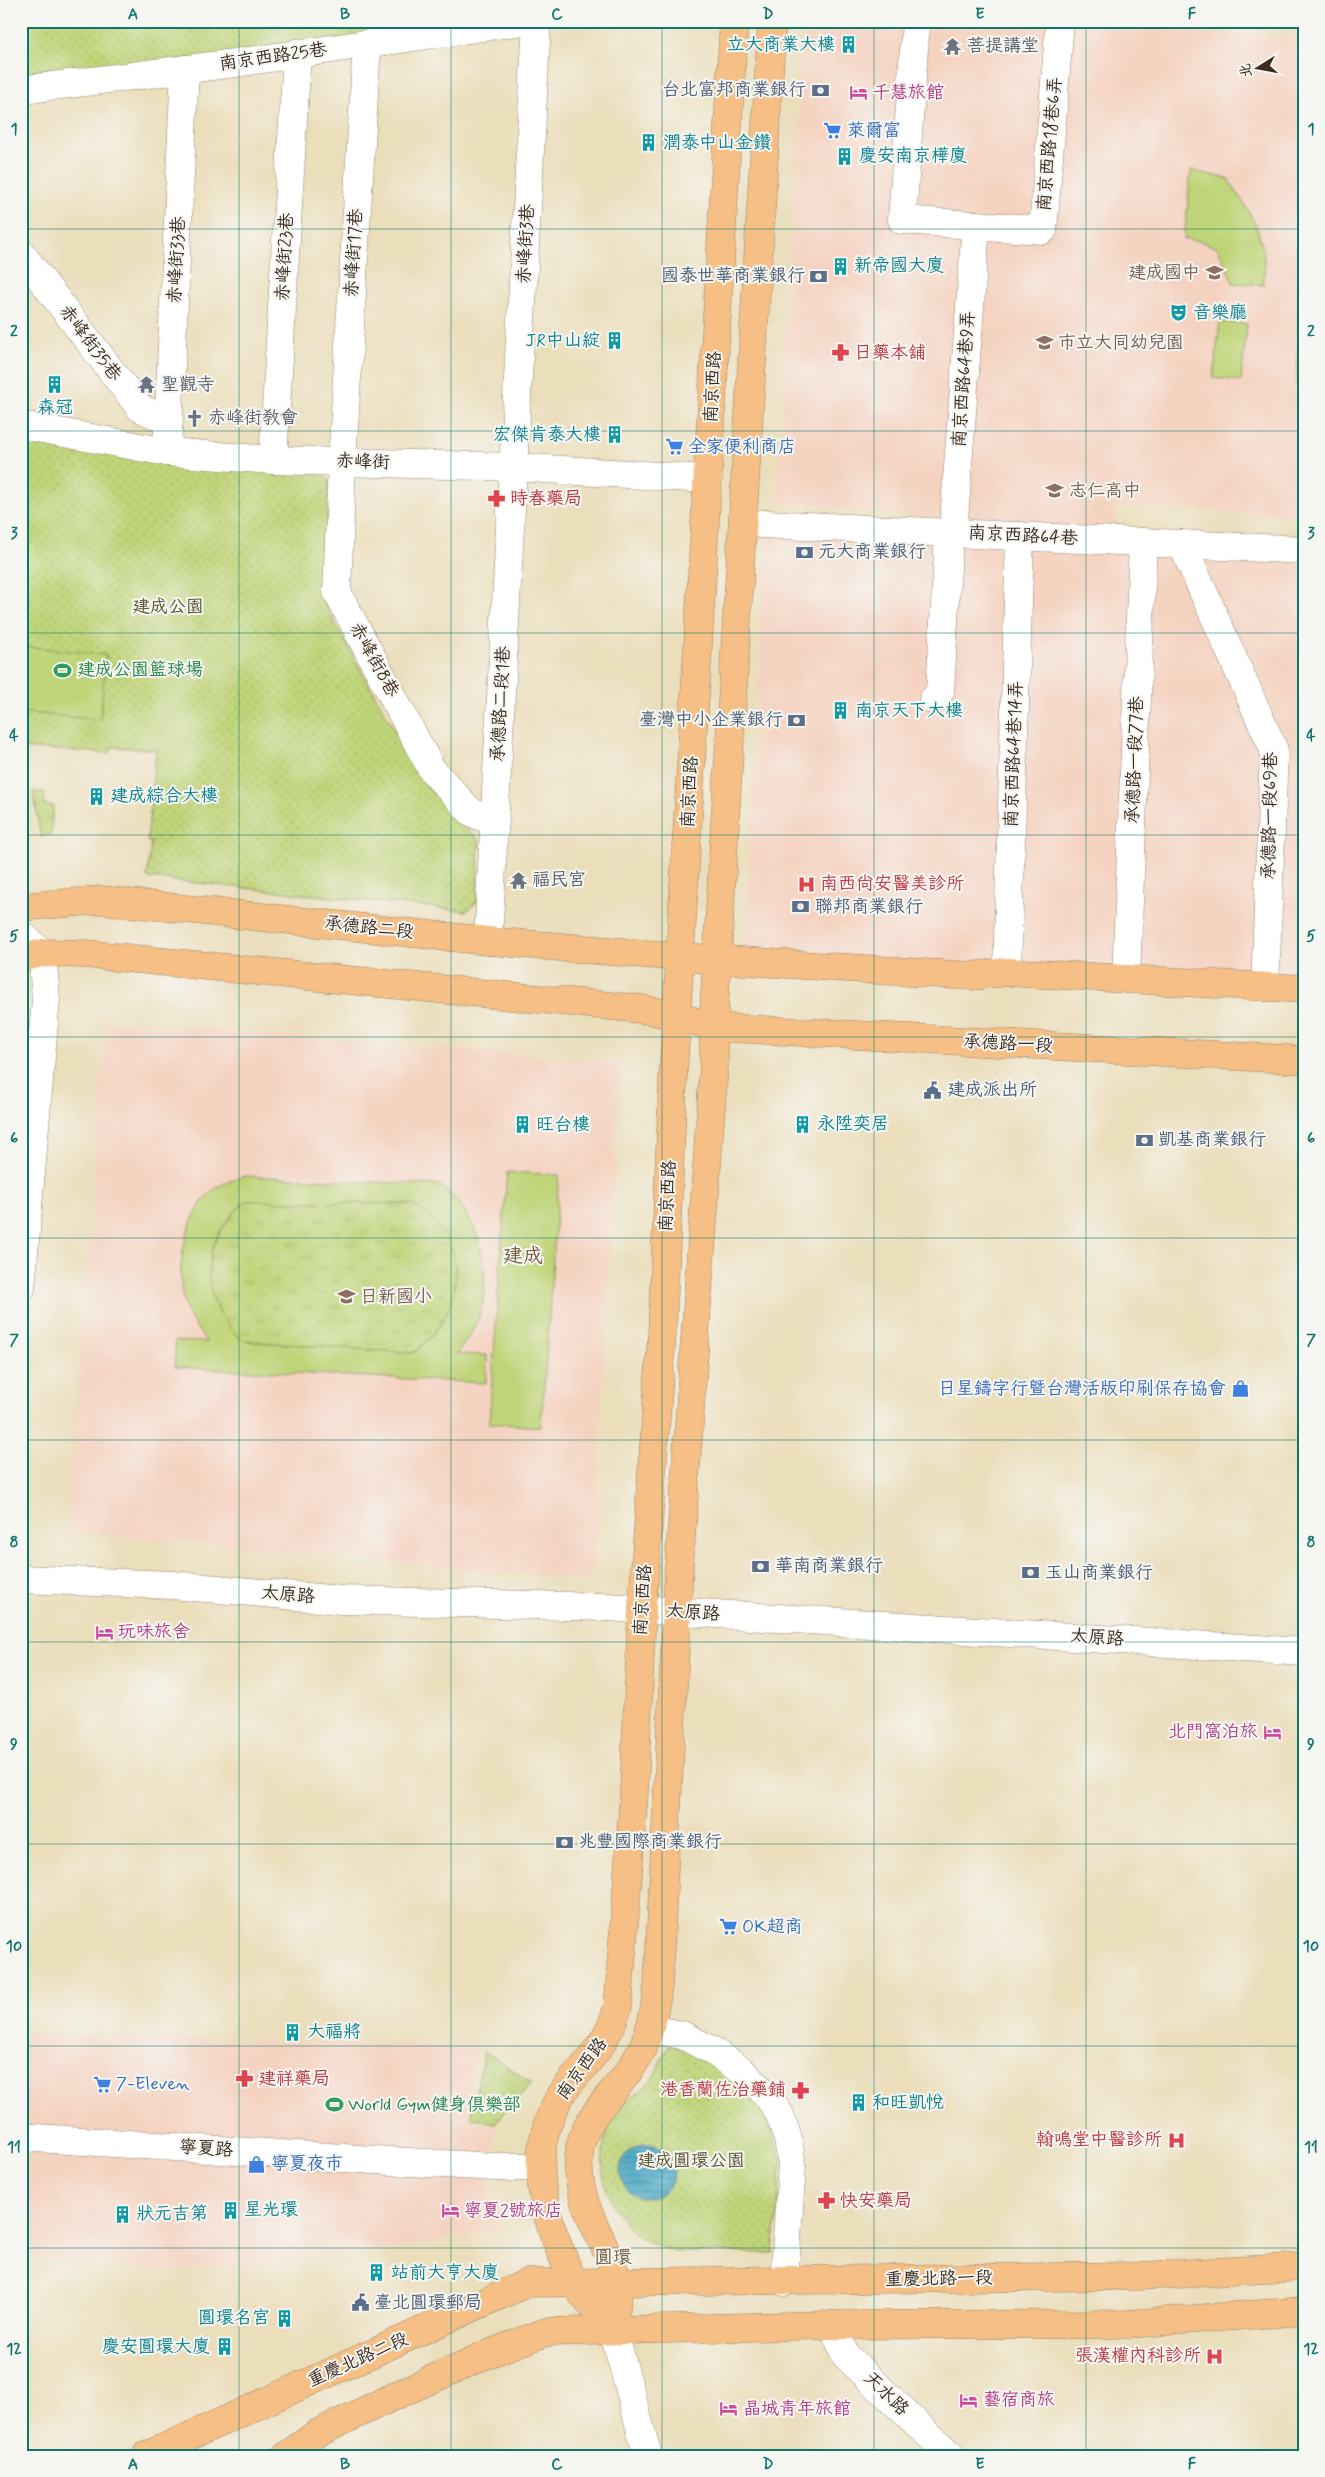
<svg xmlns="http://www.w3.org/2000/svg" width="1325" height="2477" font-family="Mynerve,'LXGW WenKai TC',sans-serif">
	<style>
		.built { fill: #f5d3c1 }
		.grass { fill: url(#grass-tufts); stroke: #7d7f4b }
		.park { fill: url(#park-dots); stroke: #7d7f4b }
		.garden { fill: #bfd478; stroke: #7d7f4b; fill-rule: evenodd }
		.water { fill: url(#water-rules); stroke: #406872 }
		.lines { fill: none; stroke-linecap: round; stroke-linejoin: round }
		.minor-casing { stroke: #93846c; stroke-width: 29 }
		.major-casing { stroke: #93846c; stroke-width: 29 }
		.minor { stroke: #fff; stroke-width: 28 }
		.major { stroke: #f5bf86; stroke-width: 28 }
		.grid { fill: none; stroke: #0f766e; stroke-width: 1; stroke-opacity: 0.55 }
		.labels { text-anchor: middle; dominant-baseline: central; stroke-width: 4; stroke-linejoin: round; paint-order: stroke }
		.culture-label { font-size: 18px; fill: #0d838f; stroke: #f6f6f2; text-anchor: start }
		.worship-label { font-size: 18px; fill: #5b616d; stroke: #f6f6f2; text-anchor: start }
		.street-label { font-size: 18px; fill: #3b2a1e; stroke: #f6f6f2 }
		.service-label { font-size: 18px; fill: #4e5e75; stroke: #f6f6f2; text-anchor: start }
		.hotel-label { font-size: 18px; fill: #b23c85; stroke: #f6f6f2; text-anchor: start }
		.shop-label { font-size: 18px; fill: #366cbe; stroke: #f6f6f2; text-anchor: start }
		.education-label { font-size: 18px; fill: #785e54; stroke: #f6f6f2; text-anchor: start }
		.health-label { font-size: 18px; fill: #be3a42; stroke: #f6f6f2; text-anchor: start }
		.park-label { font-size: 18px; fill: #5c5434; stroke: #f6f6f2 }
		.leisure-label { font-size: 18px; fill: #27864d; stroke: #f6f6f2; text-anchor: start }
		.neighbourhood-label { font-size: 19px; fill: #755a40; stroke: #f6f6f2 }
		.quarter-label { font-size: 20px; fill: #755a40; stroke: #f6f6f2 }
		.neatline { fill: none; stroke: #0f766e; stroke-width: 2 }
		.grid-label { font-size: 16px; text-anchor: middle; font-weight: bold; fill: #0f766e }
	</style>
	<defs>
		<pattern id="grass-tufts" width="24" height="20" patternUnits="userSpaceOnUse" patternTransform="scale(1.25)"><rect width="24" height="20" fill="#bfd478"/><path d="M3 7l-1-3M5 7V3M7 7l1-3M15 17l-1-3M17 17v-4M19 17l1-3" fill="none" stroke="#a5b667"/></pattern>
		<pattern id="park-dots" width="8" height="8" patternUnits="userSpaceOnUse" patternTransform="scale(1.25)"><rect width="8" height="8" fill="#bfd478"/><path d="M2 2h.1M6 6h.1" fill="none" stroke="#a5b667" stroke-width="1.8" stroke-linecap="round"/></pattern>
		<pattern id="water-rules" width="6" height="5" patternUnits="userSpaceOnUse" patternTransform="scale(1.25)"><rect width="6" height="5" fill="#46a7c6"/><path d="M0 2.5h6" fill="none" stroke="#3c88a0"/></pattern>
	</defs>
	<rect width="100%" height="100%" fill="#f6f6f2"/>
	<filter id="ink" filterUnits="userSpaceOnUse"><feTurbulence type="fractalNoise" baseFrequency=".02" numOctaves="2"/><feDisplacementMap in="SourceGraphic" scale="10" xChannelSelector="R" yChannelSelector="G"/><feConvolveMatrix kernelMatrix="1 2 1 2 8 2 1 2 1" color-interpolation-filters="sRGB"/></filter>
	<filter id="wash" filterUnits="userSpaceOnUse"><feTurbulence type="fractalNoise" baseFrequency=".0096" numOctaves="4" result="noise"/><feDisplacementMap in="SourceGraphic" scale="20" xChannelSelector="R" yChannelSelector="G"/><feGaussianBlur stdDeviation="1.12" result="paint"/><feColorMatrix in="noise" values="0 0 0 0 0 0 0 0 0 0 0 0 0 0 0 0 0 1.4 0 .05"/><feComposite in="paint" operator="in"/></filter>
	<g filter="url(#wash)">
		<rect width="100%" height="100%" fill="#ebdebb"/>
		<!-- built -->
		<g class="built">
			<polygon points="804,21 910,21 896,208 966,232 947,520 777,501"/>
			<polygon points="921,21 1054,21 1038,223 910,212"/>
			<polygon points="1073,21 1304,21 1304,29 1203,24 1200,28 1201,33 1304,39 1304,515 1116,506 1114,536 952,527 983,244 1045,238"/>
			<polygon points="766,521 1137,545 1122,981 745,962"/>
			<polygon points="1199,544 1304,549 1304,991 1271,989 1278,770"/>
			<polygon points="1147,546 1187,549 1268,774 1260,988 1132,964"/>
			<polygon points="106,1022 620,1063 592,1580 67,1531"/>
			<polygon points="21,2036 475,2046 468,2121 496,2126 488,2201 500,2229 391,2250 176,2271 21,2257"/>
		</g>
		<!-- grass -->
		<g class="grass">
			<polygon points="33,792 45,792 44,805 53,806 51,834 41,837"/>
			<path d="M246,1201L413,1204C474,1240 466,1313 413,1353L243,1341C195,1299 199,1243 246,1201Z"/>
		</g>
		<!-- park -->
		<g class="park">
			<polygon points="21,21 488,21 87,72 74,65 21,73"/>
			<polygon points="21,437 321,472 329,480 323,602 424,783 479,841 477,901 471,908 466,911 147,878 151,842 147,842 156,750 111,747 110,753 21,748"/>
			<path d="M669,2045L692,2050L713,2061L762,2105L782,2161L773,2253L675,2252C662,2248 648,2243 637,2235C603,2208 593,2158 612,2120C620,2103 637,2095 649,2082C657,2073 663,2057 669,2045Z"/>
			<polygon points="484,2051 532,2083 495,2123 471,2118"/>
		</g>
		<!-- garden -->
		<g class="garden">
			<path d="M1191,170L1228,179C1251,214 1270,241 1263,285L1233,283L1218,248L1200,241L1184,239Z"/>
			<polygon points="1298,287 1304,288 1304,386 1297,385"/>
			<polygon points="1220,322 1247,324 1241,381 1213,378"/>
			<polygon points="21,646 106,655 100,720 21,712"/>
			<polygon points="507,1172 559,1175 541,1427 489,1423"/>
			<path d="M244,1176L440,1185C447,1191 454,1197 460,1204C482,1231 491,1280 480,1314C475,1329 466,1341 457,1354L487,1355L486,1383L175,1367V1341L207,1342C197,1329 189,1318 184,1302C174,1269 187,1205 219,1186C226,1182 236,1179 244,1176ZM246,1201L412,1204C473,1239 466,1314 413,1353L243,1341C196,1299 198,1242 246,1201Z"/>
		</g>
		<!-- water -->
		<circle class="water" cx="647" cy="2171" r="27"/>
	</g>
	<g filter="url(#ink)">
		<g class="lines">
			<defs>
				<g id="minor">
					<polyline points="916,21 902,220 1043,230 1060,21"/>
					<polyline points="367,44 342,461 337,592 432,770 471,812 495,823"/>
					<polyline points="21,90 235,63 524,21"/>
					<polyline points="21,253 140,408 169,421"/>
					<polyline points="21,425 167,452 273,460 514,467 708,479"/>
					<polyline points="167,452 185,69"/>
					<polyline points="273,460 297,53"/>
					<polyline points="743,523 1304,550"/>
					<polyline points="953,533 976,225"/>
					<polyline points="1182,544 1274,750 1265,987"/>
					<polyline points="933,700 940,692 949,533"/>
					<polyline points="21,934 42,953 46,999 21,1288"/>
					<polyline points="488,941 537,21"/>
					<polyline points="1007,972 1020,536"/>
					<polyline points="1126,979 1143,542"/>
					<polyline points="21,1579 172,1585 341,1600 607,1607 1304,1652"/>
					<polyline points="651,2029 682,2035 711,2050 741,2070 767,2095 780,2115 788,2139 792,2165 784,2282"/>
					<polyline points="21,2137 374,2160 495,2167 540,2167"/>
					<polyline points="833,2325 845,2355 951,2456"/>
					<polyline points="613,2329 648,2456"/>
				</g>
				<g id="major">
					<polyline points="21,907 101,900 488,941 681,957 971,976 1007,972 1304,989"/>
					<polyline points="21,958 42,953 85,954 641,1009 678,1016 713,1027 1304,1060"/>
					<path d="M613,2329C600,2314 585,2299 574,2283C569,2274 566,2264 562,2255C540,2204 530,2153 557,2102C567,2082 584,2069 596,2051C607,2037 613,2023 618,2007L634,1793L642,1609L662,1335L674,1059L734,21"/>
					<path d="M613,2329C614,2317 620,2292 617,2280C605,2235 575,2207 579,2155C582,2117 614,2095 633,2065C649,2041 654,2015 658,1987L679,1568L714,1064L713,1027L772,21"/>
					<polyline points="146,2456 527,2283 1140,2276 1304,2267"/>
					<polyline points="286,2456 318,2433 401,2393 488,2354 546,2332 833,2325 1127,2324 1304,2311"/>
				</g>
			</defs>
			<!-- minor casing -->
			<use href="#minor" class="minor-casing"/>
			<!-- major casing -->
			<use href="#major" class="major-casing"/>
			<!-- minor -->
			<use href="#minor" class="minor"/>
			<!-- major -->
			<use href="#major" class="major"/>
		</g>
	</g>
	<!-- grid -->
	<path class="grid" d="M239,21V2456M451,21V2456M662,21V2456M874,21V2456M1086,21V2456M21,229H1304M21,431H1304M21,633H1304M21,835H1304M21,1037H1304M21,1238H1304M21,1440H1304M21,1642H1304M21,1844H1304M21,2046H1304M21,2248H1304"/>
	<!-- icons -->
	<defs>
		<symbol id="building-bare" viewBox="-9 -9 18 18"><path d="M-4-6H4V6H1V3H-1V6H-4ZM-2.5-4.3h1.7v1.8h-1.7ZM.8-4.3h1.7v1.8H.8ZM-2.5-1h1.7V.8h-1.7ZM.8-1h1.7V.8H.8Z" fill="#0f9aa8" stroke="#f6f6f2" stroke-width="2.5" paint-order="stroke"/></symbol>
		<symbol id="temple-bare" viewBox="-9 -9 18 18"><path d="M0-6L5-2H3V0L6.5 2.5H4V6H1.5V3h-3V6H-4V2.5H-6.5L-3 0V-2H-5Z" fill="#6b7280" stroke="#f6f6f2" stroke-width="2.5" paint-order="stroke"/></symbol>
		<symbol id="bank-bare" viewBox="-9 -9 18 18"><path d="M-6-4H6V4H-6ZM0-2.3a2.3 2.3 0 1 0 0 4.6a2.3 2.3 0 1 0 0-4.6Z" fill="#5c6f8a" stroke="#f6f6f2" stroke-width="2.5" paint-order="stroke"/></symbol>
		<symbol id="hotel-bare" viewBox="-9 -9 18 18"><path d="M-6-4.5h1.5V1H6V5H4.5V3h-9V5H-6ZM-4 0a1.8 1.8 0 1 1 3.6 0ZM.5 0V-2.5h3Q6-2.5 6 0Z" fill="#d1479c" stroke="#f6f6f2" stroke-width="2.5" paint-order="stroke"/></symbol>
		<symbol id="supermarket-bare" viewBox="-9 -9 18 18"><path d="M-6-5.5h2.5l.6 2H6L4.5 2H-2.5L-4.4-4H-6ZM-1.5 3.2a1.3 1.3 0 1 0 .1 0ZM3 3.2a1.3 1.3 0 1 0 .1 0Z" fill="#3f7fe0" stroke="#f6f6f2" stroke-width="2.5" paint-order="stroke"/></symbol>
		<symbol id="school-bare" viewBox="-9 -9 18 18"><path d="M0-5L7-2L0 1L-7-2ZM-4 1L0 2.5L4 1V4Q0 6-4 4Z" fill="#8d6e63" stroke="#f6f6f2" stroke-width="2.5" paint-order="stroke"/></symbol>
		<symbol id="theatre-bare" viewBox="-9 -9 18 18"><path d="M-5-5.5Q0-4 5-5.5V0Q5 5 0 6Q-5 5-5 0ZM-3.3-2.5H-1v1.5H-3.3ZM1-2.5H3.3v1.5H1ZM-2.8 1Q0 5.5 2.8 1Z" fill="#0f9aa8" stroke="#f6f6f2" stroke-width="2.5" paint-order="stroke"/></symbol>
		<symbol id="pharmacy-bare" viewBox="-9 -9 18 18"><path d="M-2-6h4v4h4v4h-4v4h-4v-4h-4v-4h4Z" fill="#e0444e" stroke="#f6f6f2" stroke-width="2.5" paint-order="stroke"/></symbol>
		<symbol id="church-bare" viewBox="-9 -9 18 18"><path d="M-1.2-6h2.4v3.5h3.3v2.4h-3.3V6h-2.4V-.1h-3.3v-2.4h3.3Z" fill="#6b7280" stroke="#f6f6f2" stroke-width="2.5" paint-order="stroke"/></symbol>
		<symbol id="stadium-bare" viewBox="-9 -9 18 18"><path d="M0-5a6.5 5 0 1 0 0 10a6.5 5 0 1 0 0-10ZM-3.5-1.8h7v3.6h-7Z" fill="#2e9e5b" stroke="#f6f6f2" stroke-width="2.5" paint-order="stroke"/></symbol>
		<symbol id="hospital-bare" viewBox="-9 -9 18 18"><path d="M-5-5h3v3.5h4V-5h3V5h-3V1.5h-4V5h-3Z" fill="#e0444e" stroke="#f6f6f2" stroke-width="2.5" paint-order="stroke"/></symbol>
		<symbol id="civic-bare" viewBox="-9 -9 18 18"><path d="M-.6-6.5H3V-4.5H.6V-3L4-1V1h2V6H-6V1h2V-1L-.6-3ZM-1.2 2.5V6h2.4V2.5Z" fill="#5c6f8a" stroke="#f6f6f2" stroke-width="2.5" paint-order="stroke"/></symbol>
		<symbol id="shop-bare" viewBox="-9 -9 18 18"><path d="M-5-2.5h2.3a2.7 3.5 0 0 1 5.4 0H5L5.5 6h-11ZM-1.5-2.5h3a1.5 2.3 0 0 0-3 0Z" fill="#3f7fe0" stroke="#f6f6f2" stroke-width="2.5" paint-order="stroke"/></symbol>
	</defs>
	<g fill-rule="evenodd">
		<use href="#building-bare" x="836" y="32" width="25" height="25"/>
		<use href="#temple-bare" x="940" y="34" width="25" height="25"/>
		<use href="#bank-bare" x="808" y="78" width="25" height="25"/>
		<use href="#hotel-bare" x="846" y="80" width="25" height="25"/>
		<use href="#supermarket-bare" x="820" y="118" width="25" height="25"/>
		<use href="#building-bare" x="636" y="130" width="25" height="25"/>
		<use href="#building-bare" x="832" y="144" width="25" height="25"/>
		<use href="#building-bare" x="828" y="254" width="25" height="25"/>
		<use href="#school-bare" x="1202" y="260" width="25" height="25"/>
		<use href="#bank-bare" x="806" y="264" width="25" height="25"/>
		<use href="#theatre-bare" x="1166" y="300" width="25" height="25"/>
		<use href="#building-bare" x="602" y="328" width="25" height="25"/>
		<use href="#school-bare" x="1032" y="330" width="25" height="25"/>
		<use href="#pharmacy-bare" x="828" y="340" width="25" height="25"/>
		<use href="#building-bare" x="42" y="372" width="25" height="25"/>
		<use href="#temple-bare" x="134" y="372" width="25" height="25"/>
		<use href="#church-bare" x="182" y="406" width="25" height="25"/>
		<use href="#building-bare" x="602" y="422" width="25" height="25"/>
		<use href="#supermarket-bare" x="662" y="434" width="25" height="25"/>
		<use href="#school-bare" x="1042" y="478" width="25" height="25"/>
		<use href="#pharmacy-bare" x="484" y="486" width="25" height="25"/>
		<use href="#bank-bare" x="792" y="540" width="25" height="25"/>
		<use href="#stadium-bare" x="50" y="658" width="25" height="25"/>
		<use href="#building-bare" x="828" y="698" width="25" height="25"/>
		<use href="#bank-bare" x="784" y="708" width="25" height="25"/>
		<use href="#building-bare" x="84" y="784" width="25" height="25"/>
		<use href="#temple-bare" x="506" y="868" width="25" height="25"/>
		<use href="#hospital-bare" x="794" y="872" width="25" height="25"/>
		<use href="#bank-bare" x="788" y="894" width="25" height="25"/>
		<use href="#civic-bare" x="920" y="1078" width="25" height="25"/>
		<use href="#building-bare" x="790" y="1112" width="25" height="25"/>
		<use href="#building-bare" x="510" y="1112" width="25" height="25"/>
		<use href="#bank-bare" x="1132" y="1128" width="25" height="25"/>
		<use href="#school-bare" x="334" y="1284" width="25" height="25"/>
		<use href="#shop-bare" x="1228" y="1376" width="25" height="25"/>
		<use href="#bank-bare" x="748" y="1554" width="25" height="25"/>
		<use href="#bank-bare" x="1018" y="1560" width="25" height="25"/>
		<use href="#hotel-bare" x="92" y="1620" width="25" height="25"/>
		<use href="#hotel-bare" x="1260" y="1720" width="25" height="25"/>
		<use href="#bank-bare" x="552" y="1830" width="25" height="25"/>
		<use href="#supermarket-bare" x="716" y="1914" width="25" height="25"/>
		<use href="#building-bare" x="280" y="2020" width="25" height="25"/>
		<use href="#pharmacy-bare" x="232" y="2066" width="25" height="25"/>
		<use href="#supermarket-bare" x="90" y="2072" width="25" height="25"/>
		<use href="#pharmacy-bare" x="788" y="2078" width="25" height="25"/>
		<use href="#building-bare" x="846" y="2090" width="25" height="25"/>
		<use href="#stadium-bare" x="322" y="2092" width="25" height="25"/>
		<use href="#hospital-bare" x="1164" y="2128" width="25" height="25"/>
		<use href="#shop-bare" x="244" y="2152" width="25" height="25"/>
		<use href="#pharmacy-bare" x="814" y="2188" width="25" height="25"/>
		<use href="#building-bare" x="218" y="2198" width="25" height="25"/>
		<use href="#hotel-bare" x="438" y="2198" width="25" height="25"/>
		<use href="#building-bare" x="110" y="2202" width="25" height="25"/>
		<use href="#building-bare" x="364" y="2260" width="25" height="25"/>
		<use href="#civic-bare" x="348" y="2290" width="25" height="25"/>
		<use href="#building-bare" x="272" y="2306" width="25" height="25"/>
		<use href="#building-bare" x="212" y="2334" width="25" height="25"/>
		<use href="#hospital-bare" x="1202" y="2344" width="25" height="25"/>
		<use href="#hotel-bare" x="956" y="2388" width="25" height="25"/>
		<use href="#hotel-bare" x="716" y="2396" width="25" height="25"/>
	</g>
	<g class="labels">
		<!-- culture labels -->
		<g class="culture-label">
			<text x="835" y="45" text-anchor="end">立大商業大樓</text>
			<text x="663" y="143">潤泰中山金鑽</text>
			<text x="859" y="156">慶安南京樺廈</text>
			<text x="854" y="266">新帝國大廈</text>
			<text x="1193" y="313">音樂廳</text>
			<text x="600" y="341" text-anchor="end">JR中山綻</text>
			<text x="55" y="408" text-anchor="middle">森冠</text>
			<text x="601" y="435" text-anchor="end">宏傑肯泰大樓</text>
			<text x="855" y="711">南京天下大樓</text>
			<text x="110" y="796">建成綜合大樓</text>
			<text x="817" y="1124">永陞奕居</text>
			<text x="536" y="1125">旺台樓</text>
			<text x="307" y="2032">大福將</text>
			<text x="872" y="2103">和旺凱悅</text>
			<text x="244" y="2210">星光環</text>
			<text x="136" y="2214">狀元吉第</text>
			<text x="391" y="2273">站前大亨大廈</text>
			<text x="270" y="2318" text-anchor="end">圓環名宮</text>
			<text x="210" y="2347" text-anchor="end">慶安圓環大廈</text>
		</g>
		<!-- worship labels -->
		<g class="worship-label">
			<text x="967" y="46">菩提講堂</text>
			<text x="161" y="385">聖觀寺</text>
			<text x="208" y="418">赤峰街教會</text>
			<text x="532" y="880">福民宮</text>
		</g>
		<!-- street labels -->
		<g class="street-label">
			<text transform="translate(273 57) rotate(-8)">南京西路25巷</text>
			<text transform="translate(1050 144) rotate(-85)">南京西路18巷6弄</text>
			<text transform="translate(526 244) rotate(-87)">赤峰街3巷</text>
			<text transform="translate(354 253) rotate(-87)">赤峰街17巷</text>
			<text transform="translate(285 257) rotate(-87)">赤峰街23巷</text>
			<text transform="translate(177 260) rotate(-87)">赤峰街33巷</text>
			<text transform="translate(90 343) rotate(53)">赤峰街35巷</text>
			<text transform="translate(964 379) rotate(-86)">南京西路64巷9弄</text>
			<text transform="translate(713 387) rotate(-87)">南京西路</text>
			<text transform="translate(363 462) rotate(2)">赤峰街</text>
			<text transform="translate(1023 536) rotate(3)">南京西路64巷</text>
			<text transform="translate(374 660) rotate(61)">赤峰街8巷</text>
			<text transform="translate(501 704) rotate(-87)">承德路二段1巷</text>
			<text transform="translate(1014 754) rotate(-88)">南京西路64巷14弄</text>
			<text transform="translate(1135 760) rotate(-88)">承德路一段77巷</text>
			<text transform="translate(690 792) rotate(-87)">南京西路</text>
			<text transform="translate(1270 816) rotate(-89)">承德路一段69巷</text>
			<text transform="translate(369 928) rotate(6)">承德路二段</text>
			<text transform="translate(1008 1044) rotate(3)">承德路一段</text>
			<text transform="translate(668 1196) rotate(-87)">南京西路</text>
			<text transform="translate(288 1595) rotate(5)">太原路</text>
			<text transform="translate(643 1600) rotate(-86)">南京西路</text>
			<text transform="translate(693 1613) rotate(4)">太原路</text>
			<text transform="translate(1097 1638) rotate(4)">太原路</text>
			<text transform="translate(582 2069) rotate(-54)">南京西路</text>
			<text transform="translate(206 2149) rotate(4)">寧夏路</text>
			<text transform="translate(939 2279) rotate(-1)">重慶北路一段</text>
			<text transform="translate(358 2360) rotate(-24)">重慶北路二段</text>
			<text transform="translate(886 2394) rotate(44)">天水路</text>
		</g>
		<!-- service labels -->
		<g class="service-label">
			<text x="806" y="90" text-anchor="end">台北富邦商業銀行</text>
			<text x="805" y="276" text-anchor="end">國泰世華商業銀行</text>
			<text x="818" y="552">元大商業銀行</text>
			<text x="783" y="720" text-anchor="end">臺灣中小企業銀行</text>
			<text x="815" y="907">聯邦商業銀行</text>
			<text x="947" y="1090">建成派出所</text>
			<text x="1158" y="1140">凱基商業銀行</text>
			<text x="775" y="1566">華南商業銀行</text>
			<text x="1045" y="1573">玉山商業銀行</text>
			<text x="578" y="1842">兆豐國際商業銀行</text>
			<text x="374" y="2303">臺北圓環郵局</text>
		</g>
		<!-- hotel labels -->
		<g class="hotel-label">
			<text x="872" y="93">千慧旅館</text>
			<text x="118" y="1632">玩味旅舍</text>
			<text x="1258" y="1732" text-anchor="end">北門窩泊旅</text>
			<text x="464" y="2211">寧夏2號旅店</text>
			<text x="983" y="2400">藝宿商旅</text>
			<text x="743" y="2409">晶城青年旅館</text>
		</g>
		<!-- shop labels -->
		<g class="shop-label">
			<text x="847" y="131">萊爾富</text>
			<text x="688" y="447">全家便利商店</text>
			<text x="1226" y="1389" text-anchor="end">日星鑄字行暨台灣活版印刷保存協會</text>
			<text x="742" y="1927">OK超商</text>
			<text x="116" y="2084">7-Eleven</text>
			<text x="271" y="2164">寧夏夜市</text>
		</g>
		<!-- education labels -->
		<g class="education-label">
			<text x="1200" y="273" text-anchor="end">建成國中</text>
			<text x="1058" y="343">市立大同幼兒園</text>
			<text x="1069" y="491">志仁高中</text>
			<text x="360" y="1297">日新國小</text>
		</g>
		<!-- health labels -->
		<g class="health-label">
			<text x="854" y="353">日藥本舖</text>
			<text x="510" y="499">時春藥局</text>
			<text x="820" y="884">南西尚安醫美診所</text>
			<text x="258" y="2079">建祥藥局</text>
			<text x="786" y="2090" text-anchor="end">港香蘭佐治藥鋪</text>
			<text x="1162" y="2140" text-anchor="end">翰鳴堂中醫診所</text>
			<text x="840" y="2201">快安藥局</text>
			<text x="1201" y="2356" text-anchor="end">張漢權內科診所</text>
		</g>
		<!-- park labels -->
		<g class="park-label">
			<text x="168" y="607">建成公園</text>
			<text x="691" y="2161">建成圓環公園</text>
		</g>
		<!-- leisure labels -->
		<g class="leisure-label">
			<text x="77" y="670">建成公園籃球場</text>
			<text x="348" y="2105">World Gym健身俱樂部</text>
		</g>
		<!-- neighbourhood labels -->
		<g class="neighbourhood-label">
			<text x="613" y="2257">圓環</text>
		</g>
		<!-- quarter labels -->
		<g class="quarter-label">
			<text x="523" y="1256">建成</text>
		</g>
	</g>
	<!-- margin -->
	<rect width="1325" height="2477" fill="none" stroke="#f6f6f2" stroke-width="55"/>
	<!-- north arrow -->
	<g transform="translate(1258 68) rotate(259)" stroke="#f6f6f2" stroke-width="4" paint-order="stroke">
	<path d="M0-4L9 19L0 12L-9 19Z" fill="#3b2a1e"/>
	<text y="-8" font-size="14" font-weight="bold" text-anchor="middle" fill="#3b2a1e">北</text>
	</g>
	<rect x="28" y="28" width="1270" height="2422" class="neatline"/>
	<g class="grid-label">
		<text x="133" y="19">A</text>
		<text x="345" y="19">B</text>
		<text x="557" y="19">C</text>
		<text x="768" y="19">D</text>
		<text x="980" y="19">E</text>
		<text x="1192" y="19">F</text>
		<text x="14" y="134">1</text>
		<text x="1311" y="134">1</text>
		<text x="14" y="336">2</text>
		<text x="1311" y="336">2</text>
		<text x="14" y="538">3</text>
		<text x="1311" y="538">3</text>
		<text x="14" y="740">4</text>
		<text x="1311" y="740">4</text>
		<text x="14" y="941">5</text>
		<text x="1311" y="941">5</text>
		<text x="14" y="1143">6</text>
		<text x="1311" y="1143">6</text>
		<text x="14" y="1345">7</text>
		<text x="1311" y="1345">7</text>
		<text x="14" y="1547">8</text>
		<text x="1311" y="1547">8</text>
		<text x="14" y="1749">9</text>
		<text x="1311" y="1749">9</text>
		<text x="14" y="1951">10</text>
		<text x="1311" y="1951">10</text>
		<text x="14" y="2152">11</text>
		<text x="1311" y="2152">11</text>
		<text x="14" y="2354">12</text>
		<text x="1311" y="2354">12</text>
		<text x="133" y="2469">A</text>
		<text x="345" y="2469">B</text>
		<text x="557" y="2469">C</text>
		<text x="768" y="2469">D</text>
		<text x="980" y="2469">E</text>
		<text x="1192" y="2469">F</text>
	</g>
</svg>
